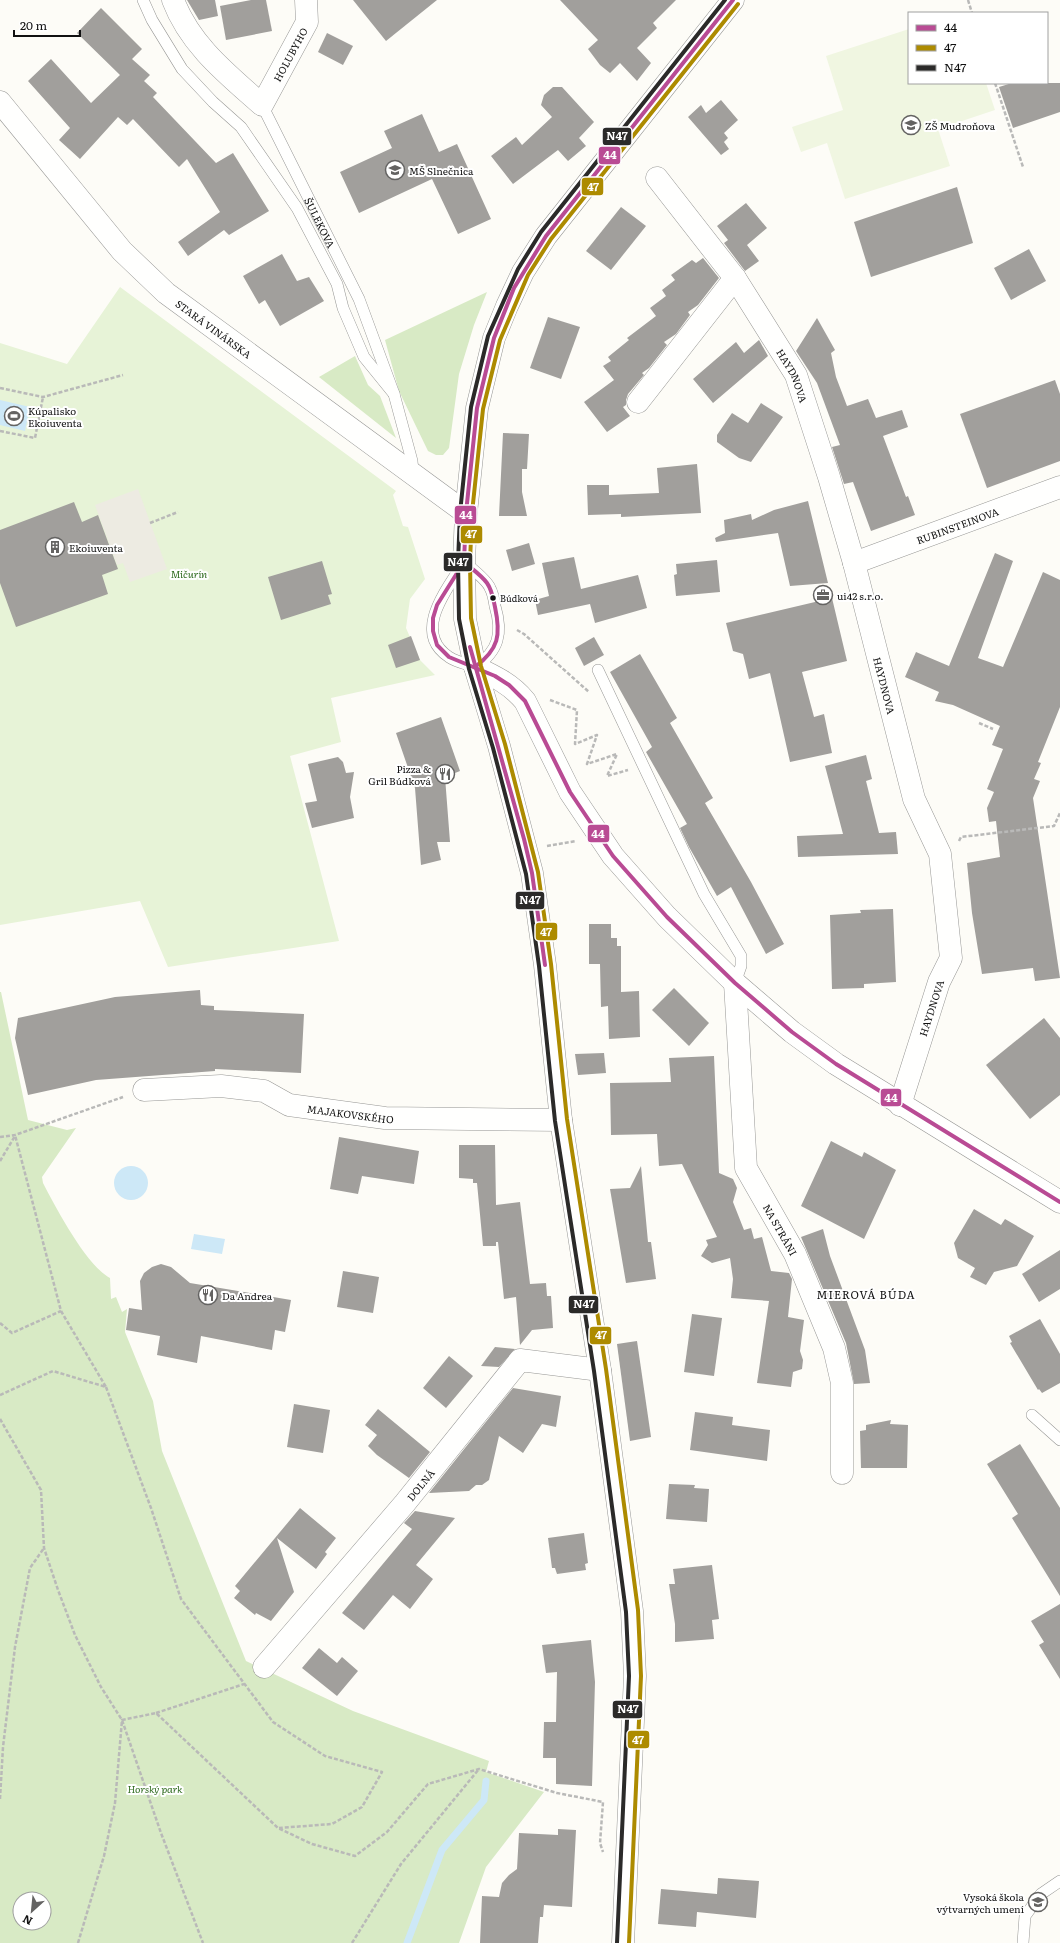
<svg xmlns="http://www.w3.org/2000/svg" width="1060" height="1943" font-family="Literata,serif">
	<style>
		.green { fill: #e7f3d7 }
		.forest { fill: #d8eac5; fill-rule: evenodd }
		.pitch { fill: #f0f6e1 }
		.plaza { fill: #edebe2 }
		.water { fill: #cde8f7 }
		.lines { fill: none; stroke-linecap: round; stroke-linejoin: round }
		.stream { stroke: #cde8f7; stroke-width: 7 }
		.building { fill: #a19f9c }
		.service-casing { stroke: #979795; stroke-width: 12 }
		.minor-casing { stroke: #979795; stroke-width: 23 }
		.tertiary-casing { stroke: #979795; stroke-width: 23 }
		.path { stroke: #b9b9b8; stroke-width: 2.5; stroke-dasharray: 4 2; stroke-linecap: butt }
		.service { stroke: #fffffe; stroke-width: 11 }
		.minor { stroke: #fffffe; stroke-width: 22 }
		.tertiary { stroke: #fffffe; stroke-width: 22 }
		.bus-1-casing { stroke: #fff; stroke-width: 7 }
		.bus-2-casing { stroke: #fff; stroke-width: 7 }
		.bus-3-casing { stroke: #fff; stroke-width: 7 }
		.bus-1 { stroke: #b94b94; stroke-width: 4 }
		.bus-2 { stroke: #ad8b00; stroke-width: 4 }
		.bus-3 { stroke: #2b2a29; stroke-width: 4 }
		.bus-dot { fill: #111; stroke: #fff; stroke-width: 1.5 }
		.labels { text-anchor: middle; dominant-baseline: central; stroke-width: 4; stroke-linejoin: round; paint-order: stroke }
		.bus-label { font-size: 9px; fill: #111; stroke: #fff; text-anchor: start }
		.street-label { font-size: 10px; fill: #111; stroke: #fff }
		.poi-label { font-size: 10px; fill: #111; stroke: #fff; text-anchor: start }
		.park-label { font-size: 10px; font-style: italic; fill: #2f6b1f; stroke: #fff }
		.neighbourhood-label { font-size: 11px; letter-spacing: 1px; fill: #111; stroke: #fff }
		.line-badge { stroke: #fff; stroke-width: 1.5 }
		.badge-label { font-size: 11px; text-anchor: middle; font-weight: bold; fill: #fff }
	</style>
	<rect width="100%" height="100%" fill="#fdfcf7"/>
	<!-- green -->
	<polygon class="green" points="120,287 396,491 393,495 403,526 408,527 425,579 410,599 406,628 420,660 435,675 331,698 341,742 290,756 339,941 168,967 140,901 0,925 0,343 67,364"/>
	<!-- forest -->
	<g class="forest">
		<polygon points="487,292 474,325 459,374 449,448 443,455 436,455 428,451 399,391 385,340"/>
		<polygon points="355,356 368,385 380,396 396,438 319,377"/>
		<path d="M0,992H1L28,1120L67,1130L76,1128L42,1177L43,1183C56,1208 86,1265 110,1278L111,1299L116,1297L122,1312L127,1309L125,1332L153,1401L162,1451L246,1661L353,1711L489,1761L486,1772L544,1792L486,1867L459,1943H0ZM20,1899H44V1923H20Z"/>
	</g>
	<!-- pitch -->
	<polygon class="pitch" points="909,29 909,83 986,83 995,110 938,129 950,166 845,199 827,143 801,152 792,127 843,110 826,56"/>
	<!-- plaza -->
	<polygon class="plaza" points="138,489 167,569 130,582 123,563 117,565 95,505"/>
	<!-- water -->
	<g class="water">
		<polygon points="0,400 30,407 25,431 0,425"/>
		<circle cx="131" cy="1183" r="17"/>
		<polygon points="194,1234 225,1239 222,1254 191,1249"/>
	</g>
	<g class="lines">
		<!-- stream -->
		<polyline class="stream" points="407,1943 442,1850 484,1800 486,1781"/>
	</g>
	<!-- building -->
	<g class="building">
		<polygon points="187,0 215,0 218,16 199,20"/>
		<polygon points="251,0 266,0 272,31 226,40 220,6"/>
		<polygon points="353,0 437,0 386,41"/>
		<polygon points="560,0 676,0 653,23 657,28 637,48 651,63 637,81 620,63 610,73 600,65 588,49 598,40"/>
		<polygon points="101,8 142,49 132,59 150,75 144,81 157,93 153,97 216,163 233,153 269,211 229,235 224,230 188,256 178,242 220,212 187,159 179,167 133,119 127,125 118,117 80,159 59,140 70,128 28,81 51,59 91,103 120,75 77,33"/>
		<polygon points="327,33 353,46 343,65 318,52"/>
		<polygon points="1012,83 1060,83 1060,112 1013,128 999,87"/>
		<polygon points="553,87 562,87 594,122 579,138 586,146 568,161 558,150 513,184 491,156 516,137 522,145 552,117 541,105 544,95"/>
		<polygon points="721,100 738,120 724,133 728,138 724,142 729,149 721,155 688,117 701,105 706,113"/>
		<polygon points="422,114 439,152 457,144 491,219 458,234 432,179 359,213 340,172 392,148 384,131"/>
		<polygon points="957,187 973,243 871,277 854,222"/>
		<polygon points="746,203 767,228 747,245 759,261 745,271 724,243 728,240 717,226"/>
		<polygon points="621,207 646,226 611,270 586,251"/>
		<polygon points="1029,249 1046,281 1011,300 994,268"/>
		<polygon points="282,254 297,281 309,277 324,301 280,326 265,300 259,304 243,276"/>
		<polygon points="703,258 719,278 698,305 688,312 690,315 676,334 664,342 667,345 649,368 642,373 644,375 628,394 626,400 626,405 623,407 630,416 607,432 584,402 614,380 603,366 611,361 608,357 629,340 627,338 656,316 650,308 666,296 662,290 675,280 671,275 692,260 696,263"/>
		<polygon points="548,317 580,327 561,379 530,368"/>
		<polygon points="817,318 835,350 831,353 836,377 847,406 868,399 876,418 902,410 908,427 883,436 906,497 908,496 915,515 871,531 853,482 844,484 832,447 840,445 817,383 796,351"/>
		<polygon points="759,340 768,356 713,403 693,379 736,342 744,353"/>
		<polygon points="1055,380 1060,394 1060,461 987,488 960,414"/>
		<polygon points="761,403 783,417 751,462 739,458 717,442 717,435 732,413 748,423"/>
		<polygon points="503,433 529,434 527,469 522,469 522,492 527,516 499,516"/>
		<polygon points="697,464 701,513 621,517 621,514 588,515 587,485 609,485 609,495 659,493 657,468"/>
		<polygon points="808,501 828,583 790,586 778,533 716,542 715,538 725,533 724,520 751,514 752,520 774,510"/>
		<polygon points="74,502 82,522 98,515 118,569 102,575 108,594 16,627 0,583 0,530"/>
		<polygon points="529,543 535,564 512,571 506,550"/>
		<polygon points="995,553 1013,561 978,658 1003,667 1043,572 1060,580 1060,707 1038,762 1041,763 1034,779 1040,781 1033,798 1060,978 1035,981 1033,968 982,974 972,913 967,863 1000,857 996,821 989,822 987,808 994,792 987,789 1003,749 992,745 1000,726 953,705 935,701 939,692 905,677 916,652 949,666"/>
		<polygon points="574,557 581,589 638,575 647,608 595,623 590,604 538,615 535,600 549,596 542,563"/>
		<polygon points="717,560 720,592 676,596 674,575 677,574 676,564"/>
		<polygon points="322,561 332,594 328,595 331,604 281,620 268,577"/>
		<polygon points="832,598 847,661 802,672 814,717 824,714 832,753 790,762 770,673 749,679 743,654 733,651 726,623"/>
		<polygon points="411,636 420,660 396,668 388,645"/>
		<polygon points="594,637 604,655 584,666 575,648"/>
		<polygon points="640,654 677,718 670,723 713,798 705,803 751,882 784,944 766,954 731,887 717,896 689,847 680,828 687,824 646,752 652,747 610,672"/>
		<polygon points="441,717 460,771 445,777 450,842 437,842 441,860 421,865 415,788 396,733"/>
		<polygon points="866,755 872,779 866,781 879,833 896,832 898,854 798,857 797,836 843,834 825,766"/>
		<polygon points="338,757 343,762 346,773 354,772 350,797 354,818 312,828 305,803 317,801 308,764"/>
		<polygon points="893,909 896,982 864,984 864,988 832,989 830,915 861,913 860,910"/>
		<polygon points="589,924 611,924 611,938 617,938 617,946 621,946 621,992 639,991 640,1037 609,1039 608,1006 601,1007 600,964 589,964"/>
		<polygon points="674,988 709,1023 689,1046 652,1010"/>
		<polygon points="200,990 201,1005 214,1006 214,1010 304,1014 301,1073 215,1069 215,1071 96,1080 28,1095 15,1038 18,1018 115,997"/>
		<polygon points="1044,1018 1060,1038 1060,1095 1030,1119 986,1065"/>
		<polygon points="604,1053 606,1073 578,1075 575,1054"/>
		<polygon points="714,1056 719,1173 733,1179 737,1188 733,1202 744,1230 751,1228 754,1239 762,1237 771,1271 789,1273 792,1279 788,1317 804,1320 800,1351 803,1360 802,1369 793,1372 791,1387 757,1383 769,1301 731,1298 733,1279 730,1258 712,1263 701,1256 708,1245 706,1240 717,1237 682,1164 659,1166 657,1134 611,1135 610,1083 671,1082 669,1058"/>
		<polygon points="339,1137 419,1151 414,1184 362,1176 358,1194 330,1189"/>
		<polygon points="831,1141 862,1157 864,1152 896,1170 864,1239 801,1206"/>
		<polygon points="459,1145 495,1145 496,1205 520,1202 530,1284 546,1283 547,1296 551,1296 553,1328 532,1330 520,1345 516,1297 504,1299 498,1242 496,1242 496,1246 483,1246 477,1183 473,1183 473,1179 459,1178"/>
		<polygon points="641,1166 648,1242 651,1242 656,1279 626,1283 610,1189 630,1188"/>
		<polygon points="974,1209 1001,1225 1005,1219 1034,1236 1017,1266 994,1272 986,1285 970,1277 975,1268 958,1258 954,1243"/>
		<polygon points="823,1229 830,1256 865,1350 870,1383 854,1384 846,1343 801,1237"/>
		<polygon points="1060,1250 1060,1289 1039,1302 1022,1274"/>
		<polygon points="161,1264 171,1267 190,1283 291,1300 285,1332 275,1330 272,1350 201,1336 197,1363 157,1355 160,1336 126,1330 129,1308 142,1310 140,1281 144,1273 152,1267"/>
		<polygon points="343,1271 379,1277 373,1313 337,1307"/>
		<polygon points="692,1314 722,1318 714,1376 684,1372"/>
		<polygon points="1040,1319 1060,1354 1060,1383 1042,1393 1039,1389 1038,1390 1010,1343 1012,1342 1009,1336"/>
		<polygon points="637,1341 651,1437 630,1441 617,1344"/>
		<polygon points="495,1347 515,1349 499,1367 481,1366"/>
		<polygon points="449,1356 473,1376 446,1408 423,1388"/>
		<polygon points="513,1388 561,1396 556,1427 542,1424 523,1453 499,1436 489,1480 482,1485 476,1485 469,1491 429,1493"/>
		<polygon points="294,1404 330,1410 323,1453 287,1447"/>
		<polygon points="378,1409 430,1452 409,1478 377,1455 368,1446 377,1435 365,1425"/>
		<polygon points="695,1412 733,1417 732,1425 770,1430 767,1461 690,1450"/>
		<polygon points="891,1420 890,1424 908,1425 907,1468 861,1468 860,1431 866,1430 866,1425"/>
		<polygon points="1020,1444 1060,1508 1060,1596 1012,1518 1018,1514 987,1464"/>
		<polygon points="669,1484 695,1485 694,1488 709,1489 707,1522 666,1519"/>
		<polygon points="300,1508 336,1538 325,1552 327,1554 316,1569 277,1538 294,1592 271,1621 256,1613 255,1615 234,1598 240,1591 235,1586"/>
		<polygon points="415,1511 455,1518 416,1565 433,1579 410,1609 393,1595 364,1630 342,1613 412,1529 404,1523"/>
		<polygon points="584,1533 588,1563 585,1564 586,1570 557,1574 555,1568 552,1568 548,1538"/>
		<polygon points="712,1565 719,1619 712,1620 714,1639 675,1642 675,1624 669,1584 675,1584 673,1569"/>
		<polygon points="1060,1604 1060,1679 1039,1645 1044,1642 1031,1621"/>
		<polygon points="591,1640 595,1682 592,1786 556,1784 556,1758 543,1758 544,1722 556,1722 557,1672 546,1673 542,1645"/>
		<polygon points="319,1648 337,1663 342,1657 358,1671 337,1696 302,1668"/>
		<polygon points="558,1829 576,1830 572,1907 544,1905 543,1917 540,1917 538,1943 480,1943 482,1896 499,1897 502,1883 509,1875 517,1869 519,1833 558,1835"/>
		<polygon points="718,1878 759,1881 756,1918 697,1912 696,1927 658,1924 661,1889 717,1894"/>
	</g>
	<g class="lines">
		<defs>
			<g id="service">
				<polyline points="143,0 152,20 182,69 213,102 241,127 297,208 337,284 343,308 364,357 394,394"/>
				<path id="s1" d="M262,105L359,299L394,394L412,461L413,473"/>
				<path d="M464,562C471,568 487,580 490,588C493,593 494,600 495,606C503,633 499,651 475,667C467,664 456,662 449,657C411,632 448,588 464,562Z"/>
				<polyline points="598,670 704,894 741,956 741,966 735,983"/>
				<polyline points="1032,1415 1060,1440"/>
				<polyline points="1023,1943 1025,1916 1041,1894 1060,1881"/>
			</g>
			<g id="minor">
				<path id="s2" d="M173,0C190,45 227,74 262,105L307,22L306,0"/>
				<path id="s3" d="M0,102L122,251L166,293L466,513"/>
				<polyline points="657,178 735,278"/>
				<path id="s4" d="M638,402L735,278L796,375L829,477L854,563L914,799L940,854L951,958L939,982L900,1105"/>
				<path id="s5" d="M854,563L1060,487"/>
				<path d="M475,667C494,676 511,684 525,701L570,792L613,856L667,917L735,983L792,1032L836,1064L1060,1202"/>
				<path id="s6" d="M735,983L746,1168L795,1254L834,1348L842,1383V1473"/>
				<path id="s7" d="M144,1090L221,1086L264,1091L289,1105L385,1118L561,1120"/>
				<path id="s8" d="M264,1667L405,1503L520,1360L600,1370"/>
			</g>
			<polyline id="tertiary" points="623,1943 635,1676 632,1611 600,1370 561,1120 545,965 532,873 499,746 475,667 465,619 464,562 466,513 477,408 494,338 507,306 523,272 546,236 733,0"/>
		</defs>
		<!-- service casing -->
		<use href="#service" class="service-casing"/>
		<!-- minor casing -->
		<use href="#minor" class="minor-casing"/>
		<!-- tertiary casing -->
		<use href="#tertiary" class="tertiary-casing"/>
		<!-- path -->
		<g class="path">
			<polyline points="968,0 972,13"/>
			<polyline points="995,83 1023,167"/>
			<polyline points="0,388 43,397 123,375"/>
			<polyline points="0,431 35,438 43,397"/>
			<polyline points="150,523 178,512"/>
			<polyline points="517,630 524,634 589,692"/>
			<polyline points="550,700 577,710 575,744 597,735 587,764 617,754 607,776 628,770"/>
			<polyline points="979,723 993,729"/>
			<polyline points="959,841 961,837 1054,826 1060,813"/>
			<polyline points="547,846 576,841"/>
			<polyline points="0,1137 15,1135 123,1097"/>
			<polyline points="0,1161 15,1136"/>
			<polyline points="0,1323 12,1333 61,1311"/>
			<polyline points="106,1387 151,1508 181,1599 273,1722 325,1756 382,1772 362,1807 332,1824 279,1828"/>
			<polyline points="0,1395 53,1371 106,1387 61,1311 15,1135"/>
			<polyline points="0,1419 41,1490 44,1548 58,1590 75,1635 101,1687 122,1720 161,1833 203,1943"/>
			<polyline points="156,1713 244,1684"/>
			<polyline points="0,1799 3,1747 15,1647 30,1568 44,1548"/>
			<polyline points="78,1943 104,1856 115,1803 122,1720 156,1713 278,1828 312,1844 355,1856 387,1832 428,1784 479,1769 557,1793 603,1802 600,1843 603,1852"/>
			<polyline points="352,1943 401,1864 479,1769"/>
		</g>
		<!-- service -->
		<use href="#service" class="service"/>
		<!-- minor -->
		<use href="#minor" class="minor"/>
		<!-- tertiary -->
		<use href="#tertiary" class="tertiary"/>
		<defs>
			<g id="bus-1">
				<polyline points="733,0 546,236 514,288 494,338 477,408 466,513 464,562 437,605 433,618 433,631 437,645 449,657 495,676 509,685 525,701 570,792 613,856 667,917 735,983 792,1032 836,1064 1060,1202"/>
				<path d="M464,562C472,569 481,575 487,583C492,590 493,598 495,607C501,635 499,649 475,667"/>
				<polyline points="470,647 524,839 532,873 545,965"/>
			</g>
			<polyline id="bus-2" points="629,1943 641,1676 638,1610 606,1369 567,1119 551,964 538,872 505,744 481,666 471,618 470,562 472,513 483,409 500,340 528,275 551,239 738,4"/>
			<polyline id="bus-3" points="617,1943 629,1676 626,1612 594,1371 555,1121 539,966 526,874 493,748 469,669 459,619 458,562 460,513 471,407 488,336 518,269 541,232 725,0"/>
		</defs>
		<!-- bus-1 casing -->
		<use href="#bus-1" class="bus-1-casing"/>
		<!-- bus-2 casing -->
		<use href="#bus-2" class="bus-2-casing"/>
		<!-- bus-3 casing -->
		<use href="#bus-3" class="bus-3-casing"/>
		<!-- bus-1 -->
		<use href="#bus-1" class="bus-1"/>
		<!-- bus-2 -->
		<use href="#bus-2" class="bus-2"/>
		<!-- bus-3 -->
		<use href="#bus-3" class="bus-3"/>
	</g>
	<!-- icons -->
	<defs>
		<symbol id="school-ring" viewBox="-11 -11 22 22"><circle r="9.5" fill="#fff" stroke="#646362" stroke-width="1.5"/><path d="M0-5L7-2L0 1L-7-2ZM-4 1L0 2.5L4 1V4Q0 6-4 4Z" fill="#646362"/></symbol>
		<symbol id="stadium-ring" viewBox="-11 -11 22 22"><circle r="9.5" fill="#fff" stroke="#646362" stroke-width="1.5"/><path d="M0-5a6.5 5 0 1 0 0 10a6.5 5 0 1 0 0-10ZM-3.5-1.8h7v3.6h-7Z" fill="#646362"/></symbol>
		<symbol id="building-ring" viewBox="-11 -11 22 22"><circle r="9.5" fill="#fff" stroke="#646362" stroke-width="1.5"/><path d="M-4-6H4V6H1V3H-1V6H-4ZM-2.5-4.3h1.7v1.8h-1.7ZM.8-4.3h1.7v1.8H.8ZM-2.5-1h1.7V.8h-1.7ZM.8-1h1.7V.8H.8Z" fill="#646362"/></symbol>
		<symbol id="office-ring" viewBox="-11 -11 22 22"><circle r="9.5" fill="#fff" stroke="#646362" stroke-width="1.5"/><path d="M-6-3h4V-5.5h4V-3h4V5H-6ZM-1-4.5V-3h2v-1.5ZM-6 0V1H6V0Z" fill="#646362"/></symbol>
		<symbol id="restaurant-ring" viewBox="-11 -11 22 22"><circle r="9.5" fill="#fff" stroke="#646362" stroke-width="1.5"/><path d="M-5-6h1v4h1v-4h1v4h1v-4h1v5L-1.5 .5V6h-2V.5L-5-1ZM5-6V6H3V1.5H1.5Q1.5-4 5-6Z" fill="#646362"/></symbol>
		<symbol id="university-ring" viewBox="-11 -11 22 22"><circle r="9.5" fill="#fff" stroke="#646362" stroke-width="1.5"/><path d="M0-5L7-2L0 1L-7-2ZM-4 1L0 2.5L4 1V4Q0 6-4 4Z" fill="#646362"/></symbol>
	</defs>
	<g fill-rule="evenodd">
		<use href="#school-ring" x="900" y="114" width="22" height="22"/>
		<use href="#school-ring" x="384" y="159" width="22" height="22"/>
		<use href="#stadium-ring" x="3" y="405" width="22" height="22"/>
		<use href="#building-ring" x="44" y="536" width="22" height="22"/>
		<use href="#office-ring" x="812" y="584" width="22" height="22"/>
		<use href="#restaurant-ring" x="434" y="763" width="22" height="22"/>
		<use href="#restaurant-ring" x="197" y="1284" width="22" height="22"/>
		<use href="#university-ring" x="1027" y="1891" width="22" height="22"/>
	</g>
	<!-- markers -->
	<circle class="bus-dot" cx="493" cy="598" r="3.5"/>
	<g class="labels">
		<!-- bus labels -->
		<g class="bus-label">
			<text x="500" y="598">Búdková</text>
		</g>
		<!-- street labels -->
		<g class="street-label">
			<text stroke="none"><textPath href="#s2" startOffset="197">HOLUBYHO</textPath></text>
			<text stroke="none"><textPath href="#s1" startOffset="131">ŠULEKOVA</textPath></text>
			<text stroke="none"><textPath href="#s3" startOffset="313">STARÁ VINÁRSKA</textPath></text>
			<text stroke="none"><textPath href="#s4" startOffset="271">HAYDNOVA</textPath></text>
			<text stroke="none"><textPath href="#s5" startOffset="110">RUBINSTEINOVA</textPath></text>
			<text stroke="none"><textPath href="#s4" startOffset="595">HAYDNOVA</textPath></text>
			<text transform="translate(931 1008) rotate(-72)">HAYDNOVA</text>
			<text stroke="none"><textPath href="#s7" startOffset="211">MAJAKOVSKÉHO</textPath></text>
			<text stroke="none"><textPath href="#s6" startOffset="256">NA STRÁNI</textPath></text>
			<text stroke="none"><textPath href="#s8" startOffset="240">DOLNÁ</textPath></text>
		</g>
		<!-- poi labels -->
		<g class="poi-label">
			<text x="925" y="125">ZŠ Mudroňova</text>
			<text x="409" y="170">MŠ Slnečnica</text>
			<text x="28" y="410">Kúpalisko<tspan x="28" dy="12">Ekoiuventa</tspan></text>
			<text x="69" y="547">Ekoiuventa</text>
			<text x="837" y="595">ui42 s.r.o.</text>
			<text x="431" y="768" text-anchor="end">Pizza &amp;<tspan x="431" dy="12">Gril Búdková</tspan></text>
			<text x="222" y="1295">Da Andrea</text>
			<text x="1024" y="1896" text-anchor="end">Vysoká škola<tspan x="1024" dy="12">výtvarných umení</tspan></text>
		</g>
		<!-- park labels -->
		<g class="park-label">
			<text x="189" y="573">Mičurín</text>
			<text x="155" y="1788">Horský park</text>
		</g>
		<!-- neighbourhood labels -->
		<g class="neighbourhood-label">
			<text x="866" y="1294">MIEROVÁ BÚDA</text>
		</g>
	</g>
	<g class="line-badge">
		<rect x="602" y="127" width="30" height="19" rx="4" fill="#2b2a29"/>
		<rect x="598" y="146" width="23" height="19" rx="4" fill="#b94b94"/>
		<rect x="581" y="177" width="23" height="19" rx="4" fill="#ad8b00"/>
		<rect x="454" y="505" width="23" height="20" rx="4" fill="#b94b94"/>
		<rect x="460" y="525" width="23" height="19" rx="4" fill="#ad8b00"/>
		<rect x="443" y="552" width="30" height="20" rx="4" fill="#2b2a29"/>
		<rect x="587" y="824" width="23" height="19" rx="4" fill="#b94b94"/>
		<rect x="515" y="891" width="30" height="19" rx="4" fill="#2b2a29"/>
		<rect x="535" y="922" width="23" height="19" rx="4" fill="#ad8b00"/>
		<rect x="880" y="1088" width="22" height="19" rx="4" fill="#b94b94"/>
		<rect x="568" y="1295" width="31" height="19" rx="4" fill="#2b2a29"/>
		<rect x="589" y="1326" width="23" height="19" rx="4" fill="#ad8b00"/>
		<rect x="612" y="1700" width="31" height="19" rx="4" fill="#2b2a29"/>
		<rect x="627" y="1730" width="23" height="19" rx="4" fill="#ad8b00"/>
	</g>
	<g class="badge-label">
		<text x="617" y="140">N47</text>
		<text x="610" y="159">44</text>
		<text x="593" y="191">47</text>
		<text x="466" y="519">44</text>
		<text x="471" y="538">47</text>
		<text x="458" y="566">N47</text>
		<text x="598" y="838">44</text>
		<text x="530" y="904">N47</text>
		<text x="546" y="936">47</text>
		<text x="891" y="1102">44</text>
		<text x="584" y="1308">N47</text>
		<text x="601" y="1339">47</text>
		<text x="628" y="1713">N47</text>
		<text x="638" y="1744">47</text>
	</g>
	<!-- legend -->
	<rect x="908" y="12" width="140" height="72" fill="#ffffff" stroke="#a0a0a0"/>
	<rect x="916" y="25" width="20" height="6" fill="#b94b94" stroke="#a0a0a0"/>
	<text x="944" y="32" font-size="12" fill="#111111">44</text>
	<rect x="916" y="45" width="20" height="6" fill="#ad8b00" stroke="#a0a0a0"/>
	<text x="944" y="52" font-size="12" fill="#111111">47</text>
	<rect x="916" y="65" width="20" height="6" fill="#2b2a29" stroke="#a0a0a0"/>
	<text x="944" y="72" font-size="12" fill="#111111">N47</text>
	<!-- north arrow -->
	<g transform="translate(32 1911) rotate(207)"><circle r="19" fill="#ffffff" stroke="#a0a0a0"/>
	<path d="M0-3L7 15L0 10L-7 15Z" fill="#646362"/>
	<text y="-6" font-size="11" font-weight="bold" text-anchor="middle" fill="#111111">N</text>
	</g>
	<!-- scale -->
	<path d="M14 30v6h66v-6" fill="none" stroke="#111111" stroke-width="2"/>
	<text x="20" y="30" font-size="12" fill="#111111" stroke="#ffffff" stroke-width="3" paint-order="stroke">20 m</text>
</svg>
